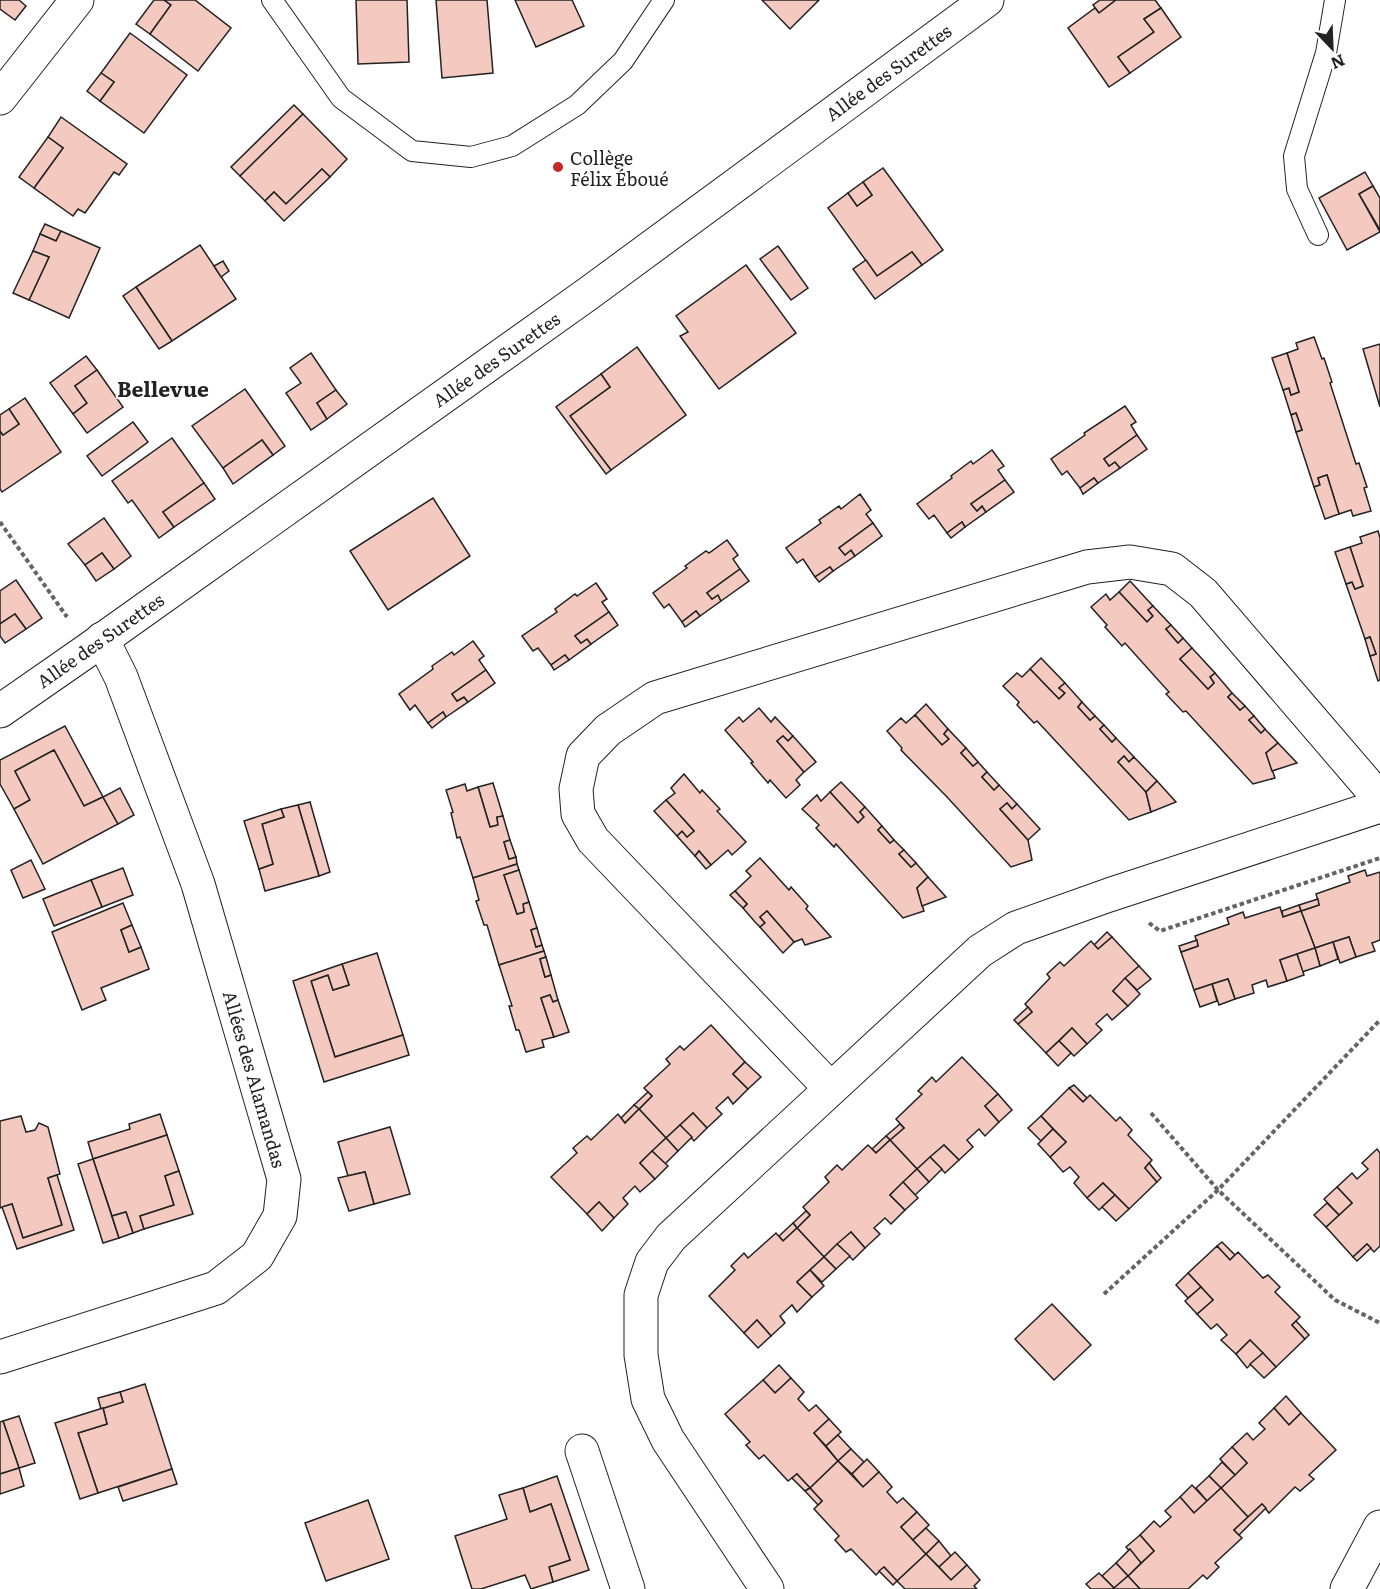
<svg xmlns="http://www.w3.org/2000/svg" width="1380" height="1589" font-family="Literata,serif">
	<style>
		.building { fill: #f3c9c0; stroke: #222; stroke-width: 1.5 }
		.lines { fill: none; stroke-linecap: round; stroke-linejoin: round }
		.service-casing { stroke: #222; stroke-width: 22 }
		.minor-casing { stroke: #222; stroke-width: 35 }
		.path { stroke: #646464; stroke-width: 4; stroke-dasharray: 4.5 3; stroke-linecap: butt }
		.service { stroke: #fff; stroke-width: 20 }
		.minor { stroke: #fff; stroke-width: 33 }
		.poi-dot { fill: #c62828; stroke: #fff; stroke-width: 2 }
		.labels { text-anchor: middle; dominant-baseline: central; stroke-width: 4.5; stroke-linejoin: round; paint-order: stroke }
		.street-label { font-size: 18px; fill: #222; stroke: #fff }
		.poi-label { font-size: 18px; fill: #222; stroke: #fff; text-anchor: start }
		.quarter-label { font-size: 21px; font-weight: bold; fill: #222; stroke: #fff }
	</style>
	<rect width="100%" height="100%" fill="#fff"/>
	<!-- building -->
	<g class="building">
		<polygon points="0,0 19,0 26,6 15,20 0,9"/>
		<polygon points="154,0 164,0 171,5 150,34 136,24"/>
		<polygon points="164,0 195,0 231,28 198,71 150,34 171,5"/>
		<polygon points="356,0 407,0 409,62 358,64"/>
		<polygon points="436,0 487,0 493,73 442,78"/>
		<polygon points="515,0 572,0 584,26 536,47"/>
		<polygon points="762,0 819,0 790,29"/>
		<polygon points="1100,0 1116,0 1099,13 1093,5"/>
		<polygon points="1116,0 1155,0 1161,8 1144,19 1154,32 1118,57 1130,73 1109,87 1068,28 1095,8 1099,13"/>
		<polygon points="1161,8 1181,37 1130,73 1118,57 1154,32 1144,19"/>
		<polygon points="130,33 187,75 144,133 100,101 114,82 101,73"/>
		<polygon points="101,73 114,82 100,101 87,91"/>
		<polygon points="294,105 303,114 240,176 231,167"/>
		<polygon points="303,114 347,159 330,177 322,169 286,204 274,192 265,201 240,176"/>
		<polygon points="61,117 127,164 119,175 114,172 85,213 78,209 73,216 34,188 63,148 48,137"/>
		<polygon points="48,137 63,148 34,188 19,177"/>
		<polygon points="883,168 943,250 922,265 912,252 877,276 828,208 848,193 857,206 872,195 863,182"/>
		<polygon points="322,169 330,177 284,221 265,201 274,192 286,204"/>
		<polygon points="1365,172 1373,186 1359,194 1380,232 1347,250 1319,198"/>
		<polygon points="863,182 872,195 857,206 848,193"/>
		<polygon points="1373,186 1380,198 1380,230 1359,194"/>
		<polygon points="45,224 61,231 56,241 40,234"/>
		<polygon points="61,231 100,248 69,318 29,300 49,257 33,251 40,234 56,241"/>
		<polygon points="200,245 236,299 172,341 136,287"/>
		<polygon points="778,246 808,288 791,300 760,259"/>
		<polygon points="33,251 49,257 29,300 13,293"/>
		<polygon points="912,252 922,265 875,299 853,269 866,260 877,276"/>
		<polygon points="223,261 229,271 221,277 214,266"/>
		<polygon points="746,265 796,333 719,389 680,336 688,332 676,316"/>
		<polygon points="136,287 172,341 159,349 123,296"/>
		<polygon points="1314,337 1322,359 1324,358 1332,382 1330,383 1356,464 1359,463 1367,487 1364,488 1371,511 1353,516 1351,510 1339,514 1327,475 1318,478 1320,485 1314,487 1296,432 1302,430 1296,413 1291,415 1283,390 1289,388 1291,395 1299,392 1287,353 1298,349 1296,343"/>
		<polygon points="1380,344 1380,407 1363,349"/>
		<polygon points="637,347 686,415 611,470 570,416 610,387 601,374"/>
		<polygon points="311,353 336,390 317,403 327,419 311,430 286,393 301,383 290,368"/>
		<polygon points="1287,353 1299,392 1291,395 1289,388 1283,390 1272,358"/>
		<polygon points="86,356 97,370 75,386 87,403 73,414 50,383"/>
		<polygon points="97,370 123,407 87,433 73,414 87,403 75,386"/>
		<polygon points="601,374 610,387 570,416 611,470 606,474 556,407"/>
		<polygon points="245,389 285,446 273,455 262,440 223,468 192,426"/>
		<polygon points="336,390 347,404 327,419 317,403"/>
		<polygon points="25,398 61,452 2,492 0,489 0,431 3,435 19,424 9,409"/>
		<polygon points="1125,406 1136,422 1131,425 1137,435 1104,459 1109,466 1115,462 1120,468 1098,483 1094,478 1080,488 1067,471 1062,475 1051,459 1085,435 1084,433"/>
		<polygon points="9,409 19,424 3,435 0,431 0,415"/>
		<polygon points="1296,413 1302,430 1296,432 1291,415"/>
		<polygon points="133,422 148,442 102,476 87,456"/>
		<polygon points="1137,435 1147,449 1120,468 1115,462 1109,466 1104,459"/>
		<polygon points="172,438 204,483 163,512 174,527 159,538 132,500 128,503 112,481"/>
		<polygon points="262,440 273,455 233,484 223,468"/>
		<polygon points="992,450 1004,466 998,470 1005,480 971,504 977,511 982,506 986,512 965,527 962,522 947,533 934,515 929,519 917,504 952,478 951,476 971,461 973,464"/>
		<polygon points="1327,475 1339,514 1325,519 1314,487 1320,485 1318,478"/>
		<polygon points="1094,478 1098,483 1083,494 1080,488"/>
		<polygon points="1005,480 1014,492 986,512 982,506 977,511 971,504"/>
		<polygon points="204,483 215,499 174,527 163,512"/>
		<polygon points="860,494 871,510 866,514 873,523 839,548 845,555 851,550 855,556 833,571 830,567 815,577 803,559 797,563 786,548 821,523 819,520 839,506 841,509"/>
		<polygon points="433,498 470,556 388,610 350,551"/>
		<polygon points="104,518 131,556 114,569 102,553 85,565 68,544"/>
		<polygon points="962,522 965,527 951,538 947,533"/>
		<polygon points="873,523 882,536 855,556 851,550 845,555 839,548"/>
		<polygon points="1378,531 1380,538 1380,680 1378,681 1370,656 1376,654 1370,637 1365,639 1346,584 1352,582 1355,589 1363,586 1350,547 1362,543 1360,537"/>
		<polygon points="727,540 738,555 733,559 740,569 707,593 712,599 718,595 721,601 700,616 696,611 682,622 669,604 664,608 653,593 687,568 685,566 706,551 709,553"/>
		<polygon points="1350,547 1363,586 1355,589 1352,582 1346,584 1335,552"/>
		<polygon points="102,553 114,569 96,581 85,565"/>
		<polygon points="830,567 833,571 819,582 815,577"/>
		<polygon points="740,569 749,581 721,601 718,595 712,599 707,593"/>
		<polygon points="16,580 42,618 26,629 15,614 0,624 0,591"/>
		<polygon points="1130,581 1153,606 1148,610 1153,616 1147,622 1119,592"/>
		<polygon points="596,583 607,599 602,602 609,612 575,636 581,643 587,639 591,644 569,660 565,655 551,665 538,648 533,651 522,636 557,612 555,609 575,594 577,596"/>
		<polygon points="1119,592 1147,622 1153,616 1148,610 1153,606 1171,625 1166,629 1178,643 1183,638 1192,648 1180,659 1208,689 1214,683 1210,677 1215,673 1232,693 1228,697 1240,710 1245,706 1254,716 1249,720 1261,733 1265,729 1278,743 1266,753 1275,778 1253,784 1186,711 1183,712 1166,694 1169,692 1125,643 1122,646 1105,627 1107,625 1091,607 1106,594 1110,600"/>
		<polygon points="696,611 700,616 685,627 682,622"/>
		<polygon points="609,612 618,625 591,644 587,639 581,643 575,636"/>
		<polygon points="15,614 26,629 5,643 0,636 0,624"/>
		<polygon points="1171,625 1183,638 1178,643 1166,629"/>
		<polygon points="1370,637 1376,654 1370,656 1365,639"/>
		<polygon points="473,641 484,656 479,660 486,670 452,694 457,701 464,697 468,702 446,717 443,712 428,723 415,705 410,710 399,694 433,669 432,666 452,652 454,655"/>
		<polygon points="1192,648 1215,673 1210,677 1214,683 1208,689 1180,659"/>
		<polygon points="565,655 569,660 554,670 551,665"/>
		<polygon points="1041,658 1065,683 1059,688 1065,693 1059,699 1030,669"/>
		<polygon points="1030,669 1059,699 1065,693 1059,688 1065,683 1082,702 1078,707 1090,720 1095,716 1104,725 1100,729 1112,742 1116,738 1134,757 1129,762 1124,756 1118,762 1146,792 1151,812 1129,820 1037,721 1034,723 1017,705 1019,702 1003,686 1017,673 1022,677"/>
		<polygon points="486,670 495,683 468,702 464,697 457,701 452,694"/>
		<polygon points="1232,693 1245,706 1240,710 1228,697"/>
		<polygon points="1082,702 1095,716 1090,720 1078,707"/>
		<polygon points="926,704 948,729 944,734 949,739 942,745 915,715"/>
		<polygon points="759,708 771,722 775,717 793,736 788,741 783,736 777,741 804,772 796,780 800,785 786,798 770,780 768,783 751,763 753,762 725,730 739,717 743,722"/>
		<polygon points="443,712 446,717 432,728 428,723"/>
		<polygon points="915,715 942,745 949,739 944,734 948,729 966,748 961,753 973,766 978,762 987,772 982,777 994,790 999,785 1017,804 1012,809 1007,803 1000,809 1028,840 1032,860 1011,867 948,798 901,750 902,748 887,731 901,718 906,723"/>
		<polygon points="1254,716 1265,729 1261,733 1249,720"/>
		<polygon points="1104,725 1116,738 1112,742 1100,729"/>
		<polygon points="65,726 103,797 84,806 54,750 15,771 30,800 14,809 0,784 0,760"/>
		<polygon points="783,736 788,741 793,736 816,762 804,772 777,741"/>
		<polygon points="1278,743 1297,763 1272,771 1266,753"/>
		<polygon points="966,748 978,762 973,766 961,753"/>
		<polygon points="54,750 84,806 103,797 118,824 43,864 14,809 30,800 15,771"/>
		<polygon points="1124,756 1129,762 1134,757 1157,781 1146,792 1118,762"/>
		<polygon points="987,772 999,785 994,790 982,777"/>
		<polygon points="684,774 700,793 702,790 720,809 717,811 746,842 732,855 728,850 711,865 699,851 695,856 677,836 682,831 687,837 694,831 666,800 675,793 671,788"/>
		<polygon points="1157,781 1176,802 1151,812 1146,792"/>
		<polygon points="841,782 865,807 860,812 864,817 858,823 830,792"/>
		<polygon points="493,783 503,816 497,817 498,825 490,827 478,787"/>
		<polygon points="465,784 467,791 478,787 490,827 498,825 497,817 503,816 510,840 504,842 509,859 516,857 517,864 473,878 460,837 457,838 451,813 453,812 446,790"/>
		<polygon points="120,788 134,815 118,824 103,797"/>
		<polygon points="830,792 858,823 864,817 860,812 865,807 882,826 878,830 890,843 894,840 904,850 899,854 911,867 916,863 928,877 917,888 924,911 903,918 836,844 834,847 816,828 819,825 802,809 817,795 821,801"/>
		<polygon points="666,800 694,831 687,837 682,831 677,836 654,811"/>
		<polygon points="310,802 330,872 319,876 298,805"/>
		<polygon points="1007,803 1012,809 1017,804 1040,829 1028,840 1000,809"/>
		<polygon points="298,805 319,876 265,891 259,869 273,864 262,824 284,817 281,809"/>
		<polygon points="281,809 284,817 262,824 273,864 259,869 244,821"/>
		<polygon points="882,826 894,840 890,843 878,830"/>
		<polygon points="510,840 516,857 509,859 504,842"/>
		<polygon points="904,850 916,863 911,867 899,854"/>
		<polygon points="699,851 711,865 706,869 695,856"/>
		<polygon points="760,858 789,890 791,887 808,906 806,909 831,937 805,945 802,939 794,942 767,911 760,917 765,923 760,927 755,922 743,908 747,904 735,891 751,876 746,871"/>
		<polygon points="31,860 45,889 23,898 11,870"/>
		<polygon points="517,864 519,870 504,875 517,914 524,912 523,904 529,902 537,928 531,930 536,947 542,945 544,951 499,965 487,925 484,925 476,901 479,900 473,878"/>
		<polygon points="123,868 133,895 102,907 91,880"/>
		<polygon points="519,870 529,902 523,904 524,912 517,914 504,875"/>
		<polygon points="1365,870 1367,876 1380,872 1380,940 1372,943 1375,951 1356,957 1349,937 1315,948 1301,911 1319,905 1316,894 1350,882 1348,876"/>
		<polygon points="928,877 946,897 922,906 917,888"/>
		<polygon points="91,880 102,907 54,926 43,899"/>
		<polygon points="735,891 747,904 743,908 730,895"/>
		<polygon points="1318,899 1319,905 1301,911 1299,905"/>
		<polygon points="123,903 132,925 121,930 129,952 141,947 149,969 101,988 106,1000 82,1010 52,932"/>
		<polygon points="1299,905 1301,911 1283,917 1282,911"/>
		<polygon points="1280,907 1283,917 1301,911 1315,948 1280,960 1287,981 1268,987 1266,980 1252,985 1254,993 1235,999 1228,979 1194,990 1181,952 1198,946 1195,936 1229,924 1227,918 1243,912 1245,918"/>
		<polygon points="767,911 794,942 783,953 760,927 765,923 760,917"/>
		<polygon points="132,925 141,947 129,952 121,930"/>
		<polygon points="537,928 542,945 536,947 531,930"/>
		<polygon points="1107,932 1112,937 1098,949 1094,945"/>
		<polygon points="1112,937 1139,966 1113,991 1128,1006 1112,1020 1107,1014 1096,1024 1102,1030 1087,1044 1072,1028 1046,1053 1018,1024 1032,1012 1025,1004 1050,978 1047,974 1060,962 1064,966 1091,941 1098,949"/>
		<polygon points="1349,937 1356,957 1340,963 1333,942"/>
		<polygon points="1197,940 1198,946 1181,952 1179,946"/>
		<polygon points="1333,942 1338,959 1320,966 1315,948"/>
		<polygon points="1315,948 1320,966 1302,972 1297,954"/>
		<polygon points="544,951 546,957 540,959 545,977 551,975 558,1000 553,1002 550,995 541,998 554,1037 542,1040 544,1047 526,1052 519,1030 516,1030 509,1006 512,1006 499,965"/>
		<polygon points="377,953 403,1035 335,1057 311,981 328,975 333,990 349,985 342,964"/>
		<polygon points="1297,954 1304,975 1287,981 1280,960"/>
		<polygon points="546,957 551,975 545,977 540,959"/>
		<polygon points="342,964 349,985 333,990 328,975 311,981 335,1057 403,1035 409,1055 324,1082 293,981"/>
		<polygon points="1139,966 1151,979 1137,990 1125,978"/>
		<polygon points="1125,978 1140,994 1128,1006 1113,991"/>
		<polygon points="1228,979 1235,999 1219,1005 1212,984"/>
		<polygon points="1212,984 1217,1001 1200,1007 1194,990"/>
		<polygon points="550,995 553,1002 558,1000 569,1032 554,1037 541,998"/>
		<polygon points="1028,1007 1032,1012 1018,1024 1014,1020"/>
		<polygon points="711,1025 745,1062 733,1074 748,1089 733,1104 728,1097 716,1108 722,1114 707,1128 693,1113 666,1138 639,1109 652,1096 644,1088 670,1064 666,1059 680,1046 684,1050"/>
		<polygon points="1072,1028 1087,1044 1074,1056 1059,1041"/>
		<polygon points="1059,1041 1071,1053 1058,1066 1046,1053"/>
		<polygon points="962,1057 998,1094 985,1106 999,1122 985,1136 979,1129 967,1140 973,1147 959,1160 944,1145 917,1169 890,1140 904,1128 896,1119 922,1094 918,1091 932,1077 936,1082"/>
		<polygon points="745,1062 761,1077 748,1089 733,1074"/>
		<polygon points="1074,1085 1087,1098 1083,1102 1069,1088"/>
		<polygon points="1069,1088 1083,1102 1090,1095 1116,1121 1120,1117 1132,1130 1128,1135 1152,1160 1145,1168 1157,1182 1129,1209 1103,1183 1087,1198 1074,1183 1079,1177 1070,1167 1063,1172 1050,1157 1066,1142 1041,1116"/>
		<polygon points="648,1092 652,1096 639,1109 634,1105"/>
		<polygon points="998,1094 1012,1110 999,1122 985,1106"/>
		<polygon points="634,1105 639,1109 625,1123 621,1118"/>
		<polygon points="639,1109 666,1138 640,1163 655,1179 640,1192 635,1186 623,1198 628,1204 614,1218 599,1202 587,1214 551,1177 577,1153 573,1148 587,1136 591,1140 618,1114 625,1123"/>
		<polygon points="693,1113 707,1128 694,1141 680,1125"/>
		<polygon points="160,1114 167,1135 93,1159 88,1142 130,1129 129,1124"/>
		<polygon points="21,1116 26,1132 35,1130 39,1123 48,1127 60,1174 48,1178 62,1225 23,1238 12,1204 0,1208 0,1121"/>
		<polygon points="1041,1116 1053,1129 1041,1141 1028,1128"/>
		<polygon points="900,1124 904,1128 890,1140 886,1136"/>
		<polygon points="680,1125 692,1137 678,1151 666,1138"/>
		<polygon points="390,1127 410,1194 374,1204 365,1172 348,1176 338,1142"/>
		<polygon points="1053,1129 1066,1142 1050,1157 1038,1144"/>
		<polygon points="167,1135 179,1171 165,1176 174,1205 140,1216 144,1229 133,1233 126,1212 112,1216 93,1159"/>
		<polygon points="886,1136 890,1140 876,1153 872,1149"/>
		<polygon points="666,1138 678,1151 665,1164 652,1151"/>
		<polygon points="890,1140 917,1169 890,1195 905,1210 891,1224 885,1218 874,1228 880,1234 865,1248 851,1232 824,1257 797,1228 810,1215 803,1207 829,1182 825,1177 837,1165 842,1170 868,1145 876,1153"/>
		<polygon points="944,1145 959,1160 945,1173 930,1157"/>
		<polygon points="1377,1149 1380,1153 1380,1246 1374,1252 1367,1244 1353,1257 1326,1227 1352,1203 1337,1187 1352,1173 1357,1179 1368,1169 1362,1163"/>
		<polygon points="652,1151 668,1166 655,1179 640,1163"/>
		<polygon points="930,1157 942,1169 929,1182 917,1169"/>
		<polygon points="93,1159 119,1238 103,1243 78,1164"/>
		<polygon points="1149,1163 1161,1178 1157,1182 1145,1168"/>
		<polygon points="917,1169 929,1182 915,1195 903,1182"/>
		<polygon points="179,1171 193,1214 144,1229 140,1216 174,1205 165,1176"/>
		<polygon points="365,1172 374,1204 349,1211 338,1178"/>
		<polygon points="57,1175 74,1230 17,1249 2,1207 12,1204 23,1238 62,1225 48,1178"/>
		<polygon points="903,1182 918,1198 905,1210 890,1195"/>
		<polygon points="1103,1183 1115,1195 1099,1210 1087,1198"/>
		<polygon points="1337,1187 1352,1203 1339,1215 1324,1199"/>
		<polygon points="1115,1195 1129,1209 1116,1221 1102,1207"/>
		<polygon points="599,1202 614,1218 602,1231 587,1214"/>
		<polygon points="1327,1203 1339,1215 1326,1227 1314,1215"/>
		<polygon points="806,1211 810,1215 797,1228 793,1223"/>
		<polygon points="126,1212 133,1233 119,1238 112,1216"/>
		<polygon points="793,1223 797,1228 783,1241 779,1236"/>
		<polygon points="797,1228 824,1257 797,1282 812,1297 797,1312 792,1305 780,1316 785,1323 771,1336 757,1320 744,1333 709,1296 735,1270 731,1266 744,1253 748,1258 776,1233 783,1241"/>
		<polygon points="851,1232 865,1248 853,1260 837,1244"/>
		<polygon points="1222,1242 1235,1255 1230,1260 1217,1246"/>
		<polygon points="837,1244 850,1256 836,1269 824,1257"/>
		<polygon points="1367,1244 1371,1248 1357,1261 1353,1257"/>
		<polygon points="1217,1246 1230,1260 1238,1252 1263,1278 1268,1275 1280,1287 1275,1292 1300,1317 1292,1325 1305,1339 1276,1367 1250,1340 1236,1354 1221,1340 1227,1335 1217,1324 1211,1329 1197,1314 1213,1300 1188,1273"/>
		<polygon points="824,1257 836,1269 822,1282 810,1270"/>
		<polygon points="810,1270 824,1286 812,1297 797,1282"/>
		<polygon points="1188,1273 1201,1287 1188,1298 1176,1285"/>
		<polygon points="1201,1287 1213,1300 1197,1314 1185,1301"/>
		<polygon points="1052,1304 1091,1345 1054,1380 1015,1339"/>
		<polygon points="757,1320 771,1336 758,1348 744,1333"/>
		<polygon points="1296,1321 1309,1335 1305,1339 1292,1325"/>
		<polygon points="1250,1340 1263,1353 1247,1368 1236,1354"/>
		<polygon points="1263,1353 1276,1367 1264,1378 1250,1364"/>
		<polygon points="779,1365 791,1378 775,1393 763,1380"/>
		<polygon points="791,1378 804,1392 798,1399 809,1411 816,1405 829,1419 814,1433 838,1461 810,1488 797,1474 788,1481 764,1455 759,1459 746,1445 750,1442 725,1414 763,1380 775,1393"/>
		<polygon points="145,1384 172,1469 98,1493 78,1433 107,1424 103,1408 123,1402 120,1392"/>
		<polygon points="120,1392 123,1402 101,1409 98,1398"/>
		<polygon points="1286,1396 1301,1413 1289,1425 1274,1408"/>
		<polygon points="103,1408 107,1424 78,1433 98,1493 80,1499 55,1423"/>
		<polygon points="1274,1408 1289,1425 1301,1413 1336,1450 1309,1475 1314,1479 1300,1491 1295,1487 1269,1513 1262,1504 1248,1517 1221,1488 1247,1463 1232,1447 1247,1433 1253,1440 1265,1429 1259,1423"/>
		<polygon points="19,1416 35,1463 19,1468 3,1421"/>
		<polygon points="829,1419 841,1432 826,1446 814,1433"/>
		<polygon points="3,1421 19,1468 0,1474 0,1422"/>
		<polygon points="838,1435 851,1449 838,1461 826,1446"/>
		<polygon points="1232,1447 1247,1463 1235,1475 1220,1459"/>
		<polygon points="851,1449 864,1462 852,1474 838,1461"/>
		<polygon points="867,1459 879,1472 863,1487 852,1474"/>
		<polygon points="838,1461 863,1487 879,1472 892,1487 887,1492 897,1503 903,1498 917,1512 901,1527 926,1554 897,1581 884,1567 876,1575 851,1549 846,1552 835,1540 839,1536 814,1509 822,1501 810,1488"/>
		<polygon points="1222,1462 1235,1475 1221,1488 1209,1476"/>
		<polygon points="19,1468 24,1486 0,1494 0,1474"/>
		<polygon points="172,1469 177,1484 123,1501 118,1487"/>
		<polygon points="797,1474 810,1488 805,1491 792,1478"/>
		<polygon points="557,1476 589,1570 553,1582 549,1567 570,1560 551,1504 530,1512 523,1488"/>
		<polygon points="1209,1476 1221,1488 1207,1501 1196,1488"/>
		<polygon points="1192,1485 1207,1501 1194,1513 1180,1497"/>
		<polygon points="523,1488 530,1512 551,1504 570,1560 549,1567 553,1582 531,1589 525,1575 481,1589 472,1589 455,1536 507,1519 499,1495"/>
		<polygon points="810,1488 822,1501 818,1505 805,1491"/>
		<polygon points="1221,1488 1248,1517 1234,1530 1242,1538 1215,1563 1219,1567 1207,1579 1203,1575 1188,1589 1140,1589 1128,1576 1154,1551 1140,1535 1154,1521 1160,1527 1171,1517 1165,1511 1180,1497 1194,1513"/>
		<polygon points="368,1500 389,1559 326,1581 305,1523"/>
		<polygon points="1262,1504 1266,1508 1239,1535 1234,1530"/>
		<polygon points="917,1512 929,1525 913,1540 901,1527"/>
		<polygon points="926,1528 939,1541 926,1554 913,1540"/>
		<polygon points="1140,1535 1154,1551 1141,1563 1126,1547"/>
		<polygon points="939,1541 951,1556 939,1567 926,1554"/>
		<polygon points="1130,1549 1141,1563 1128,1576 1116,1563"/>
		<polygon points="955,1552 967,1565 951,1580 939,1567"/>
		<polygon points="926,1554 951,1580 967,1565 980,1580 974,1586 977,1589 905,1589 897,1581"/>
		<polygon points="1116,1563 1128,1576 1114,1588 1102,1576"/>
		<polygon points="884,1567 897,1581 893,1585 879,1571"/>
		<polygon points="1099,1573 1114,1588 1113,1589 1091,1589 1086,1584"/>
		<polygon points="1128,1576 1140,1589 1113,1589 1114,1588"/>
	</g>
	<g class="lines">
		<defs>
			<g id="service">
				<polyline points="272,0 341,98 412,151 471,157 512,146 577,105 623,61 664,0"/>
				<polyline points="1318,235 1297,189 1294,156 1326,53 1335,0"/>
			</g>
			<g id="minor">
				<polyline points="0,98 77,0"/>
				<polyline points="0,711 85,652 589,293 987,0"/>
				<polyline points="830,1088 593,840 578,814 576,789 583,756 608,730 655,698 1087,567 1130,562 1172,569 1203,593 1380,799"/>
				<polyline points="0,1357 216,1288 257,1256 280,1216 284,1179 198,884 121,677 102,639"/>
				<polyline points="582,1451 628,1589"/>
				<polyline points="767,1589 668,1440 648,1399 641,1355 641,1295 652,1262 671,1237 980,951 1016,928 1109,895 1380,806"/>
				<polyline points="1347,1589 1380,1527"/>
			</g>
		</defs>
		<!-- service casing -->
		<use href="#service" class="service-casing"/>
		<!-- minor casing -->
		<use href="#minor" class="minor-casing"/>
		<!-- path -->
		<g class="path">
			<polyline points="0,522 67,617"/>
			<polyline points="1149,923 1160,931 1380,858"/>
			<polyline points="1151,1113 1218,1190 1335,1300 1380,1323"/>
			<polyline points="1104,1294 1218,1190 1380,1020"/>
		</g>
		<!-- service -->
		<use href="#service" class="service"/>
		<!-- minor -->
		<use href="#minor" class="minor"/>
	</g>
	<!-- markers -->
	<circle class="poi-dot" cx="558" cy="167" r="6"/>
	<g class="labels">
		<!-- street labels -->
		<g class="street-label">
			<text transform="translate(888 72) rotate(-36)">Allée des Surettes</text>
			<text transform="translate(496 359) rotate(-35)">Allée des Surettes</text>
			<text transform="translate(100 640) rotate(-35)">Allée des Surettes</text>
			<text transform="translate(255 1079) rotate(74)">Allées des Alamandas</text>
		</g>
		<!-- poi labels -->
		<g class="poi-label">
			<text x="570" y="157">Collège<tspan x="570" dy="21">Félix Éboué</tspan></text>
		</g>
		<!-- quarter labels -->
		<g class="quarter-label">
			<text x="163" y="387">Bellevue</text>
		</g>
	</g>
	<!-- north arrow -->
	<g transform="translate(1332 48) rotate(157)" stroke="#ffffff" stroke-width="4.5" paint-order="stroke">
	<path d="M0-4.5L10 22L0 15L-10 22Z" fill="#222222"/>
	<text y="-9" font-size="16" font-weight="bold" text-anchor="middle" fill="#222222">N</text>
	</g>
</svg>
